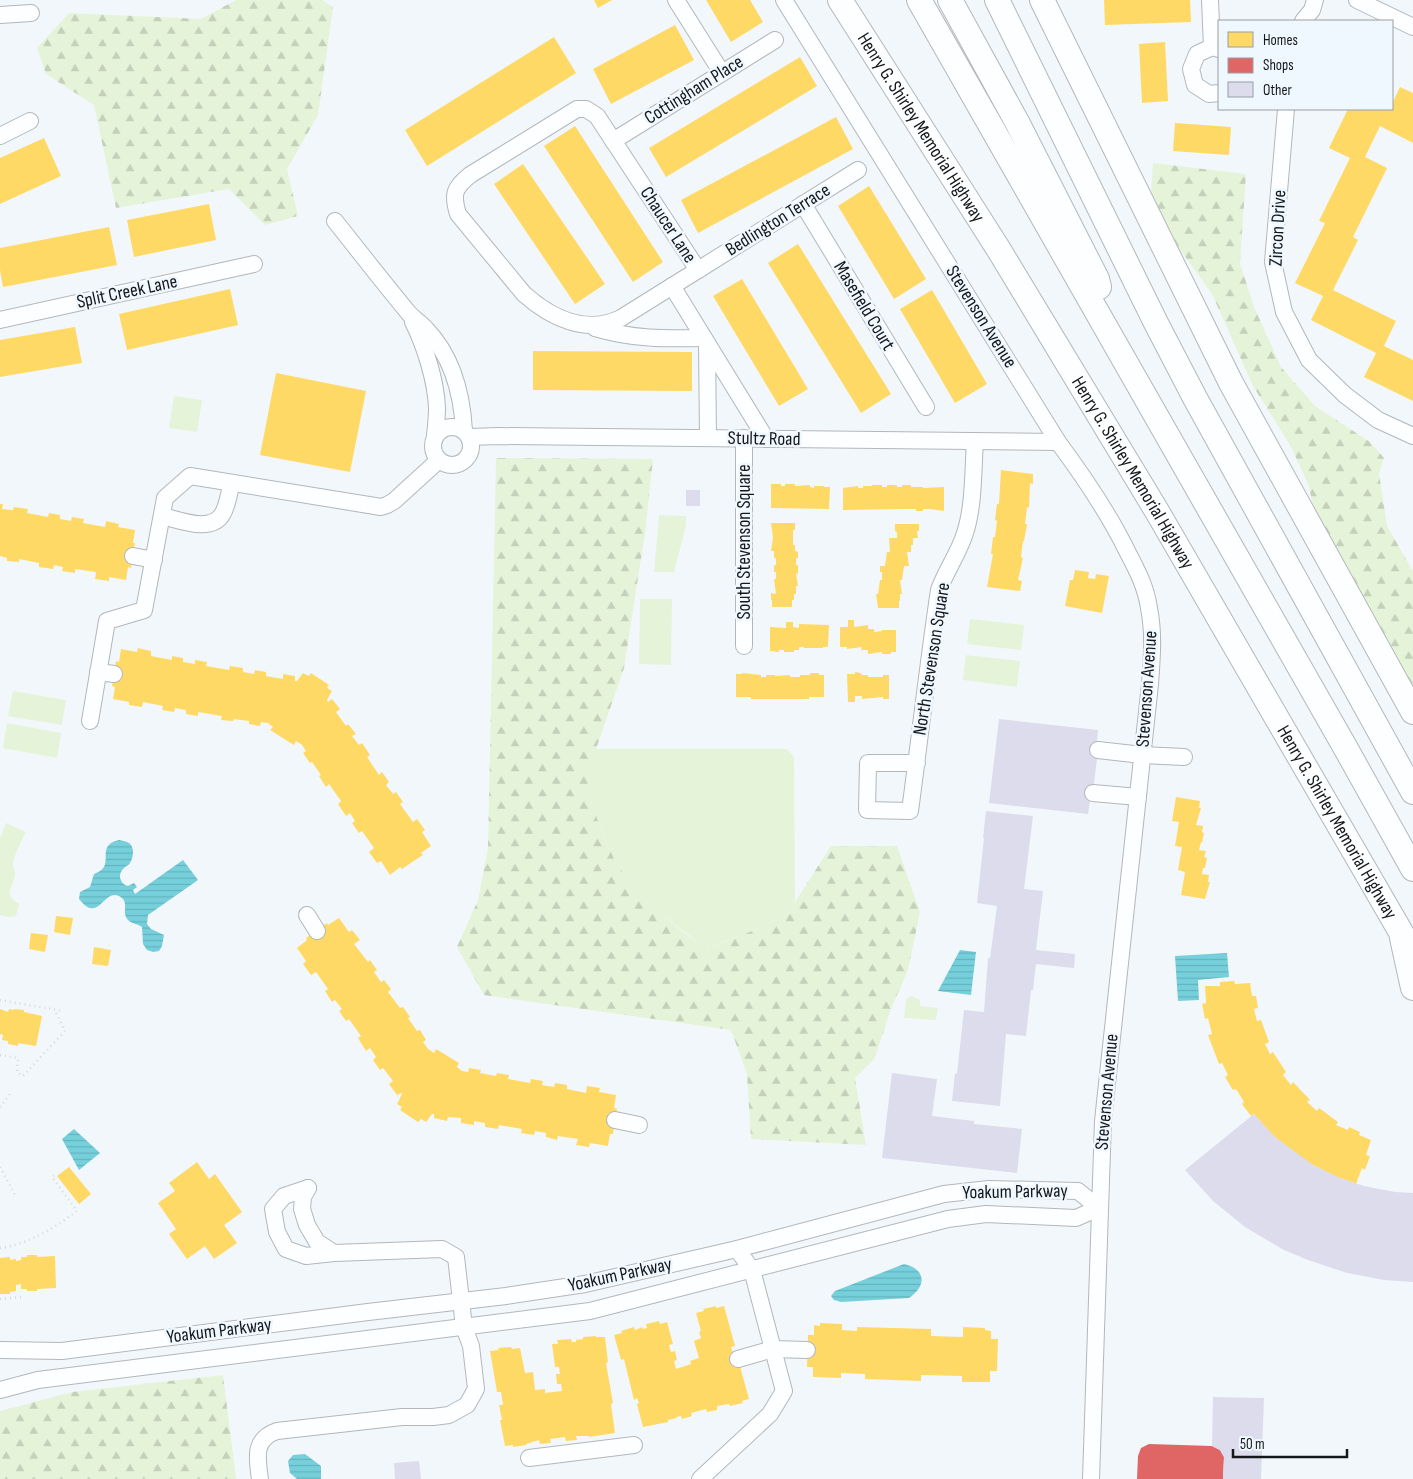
<svg xmlns="http://www.w3.org/2000/svg" width="1413" height="1479" font-family="'Sofia Sans Condensed',sans-serif">
	<style>
		.green { fill: #e5f4d9 }
		.forest { fill: url(#forest-firs) }
		.water { fill: url(#water-rules) }
		.homes { fill: #ffd966 }
		.shops { fill: #e06666 }
		.building { fill: #dddced }
		.lines { fill: none; stroke-linecap: round; stroke-linejoin: round }
		.minor-casing { stroke: #b3b7ba; stroke-width: 18 }
		.highway-casing { stroke: #b3b7ba; stroke-width: 26 }
		.path { stroke: #d8d9da; stroke-width: 2.5; stroke-dasharray: 1 4; stroke-linecap: butt }
		.minor { stroke: #fdfeff; stroke-width: 16 }
		.highway { stroke: #fdfeff; stroke-width: 24 }
		.labels { text-anchor: middle; dominant-baseline: central; stroke-width: 5; stroke-linejoin: round; paint-order: stroke }
		.street-label { font-size: 19px; fill: #15181b; stroke: #eff8ff }
	</style>
	<defs>
		<pattern id="forest-firs" width="22" height="20" patternUnits="userSpaceOnUse" patternTransform="scale(1.25)"><rect width="22" height="20" fill="#e5f4d9"/><path d="M5 1l3.5 6h-7zM16 11l3.5 6h-7z" fill="#c4d0ba"/></pattern>
		<pattern id="water-rules" width="6" height="5" patternUnits="userSpaceOnUse" patternTransform="scale(1.25)"><rect width="6" height="5" fill="#75d0dc"/><path d="M0 2.5h6" fill="none" stroke="#64b2bc"/></pattern>
	</defs>
	<rect width="100%" height="100%" fill="#f2f7fc"/>
	<!-- green -->
	<g class="green">
		<polygon points="174,396 202,400 197,432 169,428"/>
		<polygon points="659,515 686,516 686,526 674,572 654,572"/>
		<polygon points="640,599 672,599 671,665 639,664"/>
		<polygon points="970,619 1024,625 1021,650 967,644"/>
		<polygon points="966,655 1020,661 1017,687 963,680"/>
		<polygon points="13,691 66,700 62,725 8,716"/>
		<polygon points="7,723 61,733 57,758 3,748"/>
		<polygon points="596,749 787,749 794,757 795,902 788,913 760,928 706,948 658,912 635,889 614,859 598,821 588,795 586,766"/>
		<path d="M6,823L26,832C22,840 13,856 13,865C13,868 15,870 15,873C15,887 1,892 19,904L16,916L10,917L0,915V838Z"/>
		<polygon points="911,996 920,1000 920,1006 938,1008 936,1020 904,1018 906,999"/>
	</g>
	<!-- forest -->
	<g class="forest">
		<polygon points="236,0 322,0 333,7 318,115 287,169 298,216 265,225 229,189 116,208 94,105 46,74 37,48 69,13 201,19"/>
		<polygon points="1153,163 1246,174 1240,263 1254,307 1281,367 1315,406 1370,442 1384,458 1379,473 1387,526 1413,571 1413,719 1327,561 1308,484 1290,445 1253,386 1212,294 1150,208"/>
		<polygon points="496,458 653,459 645,533 624,668 596,749 587,766 588,795 598,821 614,859 635,889 658,912 687,935 707,948 760,928 788,913 831,846 897,846 920,912 908,970 890,1011 875,1058 855,1078 866,1145 751,1139 747,1074 731,1030 484,995 457,947 478,900 488,848"/>
		<polygon points="223,1375 236,1479 0,1479 0,1411 72,1392"/>
	</g>
	<!-- water -->
	<g class="water">
		<path d="M119,840C122,841 125,841 127,842C135,845 134,857 130,863C128,866 127,865 124,868C117,874 120,884 128,886L134,883L137,887L133,890L135,894L183,860L198,880L148,915L147,924L151,929L164,935L162,946L159,951L153,952L147,950L143,944L142,927C137,923 129,924 126,917C123,911 128,903 122,898C104,884 100,926 79,899L80,892L90,887L94,874C118,866 93,846 119,840Z"/>
		<polygon points="960,950 976,952 971,995 938,991"/>
		<polygon points="1227,953 1229,977 1198,980 1199,1000 1178,1001 1175,956"/>
		<polygon points="74,1129 100,1153 79,1170 62,1139"/>
		<path d="M904,1264C926,1269 927,1286 909,1298L841,1302L834,1300L831,1296L835,1291Z"/>
		<polygon points="305,1454 321,1466 321,1479 297,1479 290,1473 288,1461 293,1455"/>
	</g>
	<!-- homes -->
	<g class="homes">
		<polygon points="594,0 612,0 598,8"/>
		<polygon points="706,0 750,0 763,22 731,42"/>
		<polygon points="1104,0 1190,0 1191,22 1105,25"/>
		<polygon points="675,25 694,60 611,104 593,69"/>
		<polygon points="554,37 576,73 427,166 405,130"/>
		<polygon points="1165,42 1168,101 1142,103 1139,44"/>
		<polygon points="800,57 817,86 666,177 649,148"/>
		<polygon points="1400,87 1413,93 1413,143 1380,126 1365,157 1387,168 1353,237 1358,240 1333,290 1396,321 1384,346 1413,360 1413,401 1364,377 1376,353 1311,320 1323,296 1295,283 1325,223 1319,221 1350,158 1329,148 1348,109 1392,109 1392,104"/>
		<polygon points="836,117 853,149 698,233 681,200"/>
		<polygon points="1175,123 1231,127 1229,155 1173,151"/>
		<polygon points="575,126 663,262 633,282 544,146"/>
		<polygon points="44,138 61,176 0,204 0,158"/>
		<polygon points="523,164 605,284 575,304 494,184"/>
		<polygon points="869,186 926,279 894,299 838,206"/>
		<polygon points="209,204 216,240 134,257 127,220"/>
		<polygon points="109,227 117,265 3,287 0,270 0,248"/>
		<polygon points="798,244 891,394 861,413 768,263"/>
		<polygon points="742,279 808,389 779,406 713,296"/>
		<polygon points="230,289 238,325 127,350 119,314"/>
		<polygon points="932,290 987,384 955,403 900,309"/>
		<polygon points="75,327 82,363 0,377 0,340"/>
		<polygon points="533,351 692,352 692,391 533,390"/>
		<polygon points="276,373 366,391 350,472 260,455"/>
		<polygon points="1001,470 1033,474 1033,484 1030,483 1029,508 1027,507 1025,524 1027,524 1024,541 1023,541 1021,557 1023,558 1018,580 1022,581 1020,591 987,587 993,554 991,554 993,537 995,537 997,521 995,520 997,504 999,504"/>
		<polygon points="771,484 781,484 781,486 785,486 785,484 795,484 795,486 810,485 810,487 814,488 814,486 824,486 824,487 830,487 829,509 771,508"/>
		<polygon points="872,485 882,485 882,487 887,487 887,485 897,485 897,487 902,487 902,485 911,485 911,487 923,487 923,488 944,487 944,511 930,509 923,509 923,511 916,511 916,509 902,509 843,510 843,488 858,486 858,488 863,488 863,486 872,486"/>
		<polygon points="0,504 3,504 2,509 13,510 14,507 28,509 27,513 48,517 49,513 60,515 60,519 71,521 72,517 84,519 83,523 105,527 106,521 119,524 118,527 135,530 133,543 135,543 131,568 128,567 126,580 109,577 109,581 95,579 96,572 75,569 75,573 62,571 63,567 54,565 53,569 39,567 39,563 19,559 19,562 7,561 7,558 0,556"/>
		<polygon points="771,523 795,523 795,530 793,530 793,545 795,545 795,551 798,552 798,558 796,558 796,565 798,565 798,574 796,573 798,586 796,586 796,594 794,594 794,600 792,600 792,607 772,607 772,600 771,600 771,593 776,594 774,579 776,579 776,572 774,572 774,565 776,565 776,558 774,558 774,551 771,551 773,538"/>
		<polygon points="895,524 919,524 919,531 917,531 918,538 913,538 913,545 911,545 911,552 907,552 909,566 904,566 902,580 900,580 902,594 900,594 900,601 899,601 899,608 878,608 876,594 878,594 880,580 882,580 882,572 880,572 880,566 885,566 887,552 890,552 889,538 897,538 897,532 895,531"/>
		<polygon points="1075,570 1089,572 1088,578 1095,579 1096,574 1109,576 1102,613 1065,606 1070,580 1073,580"/>
		<polygon points="848,620 854,620 854,627 868,625 868,629 874,629 874,632 882,631 882,630 896,630 896,652 891,652 891,654 882,654 882,652 868,654 868,650 861,650 862,647 847,649 847,647 840,647 840,627 848,627"/>
		<polygon points="786,622 793,622 793,627 799,628 799,624 829,625 828,647 823,647 823,648 804,648 804,647 799,647 799,650 794,650 794,652 784,652 784,650 779,650 779,652 770,651 770,627 786,628"/>
		<polygon points="138,648 151,651 151,656 172,660 172,656 183,658 183,662 195,664 195,660 207,662 206,666 229,670 230,666 243,668 243,672 254,674 255,670 266,672 266,676 283,679 283,674 295,676 295,681 297,681 303,673 309,676 311,673 329,685 327,688 332,691 327,700 328,702 332,699 340,709 336,712 346,726 348,724 356,734 352,736 359,745 362,743 370,755 367,757 379,775 382,772 389,782 386,785 393,794 396,792 403,802 400,804 413,822 417,819 425,830 422,832 431,846 421,853 423,855 412,862 402,869 400,867 390,875 381,861 377,863 369,852 374,848 362,831 359,833 352,823 355,821 350,813 346,816 338,804 341,801 329,784 326,787 319,776 321,775 312,762 310,763 303,753 306,751 302,745 296,741 294,745 270,730 273,727 268,723 261,722 260,726 249,724 249,721 234,719 233,721 221,720 222,716 198,712 198,716 186,714 186,710 175,708 174,712 162,710 163,706 143,702 142,707 129,705 129,702 113,699 115,687 112,686 116,661 119,662 121,649 137,652"/>
		<polygon points="855,672 861,673 862,675 868,675 868,677 883,677 883,675 889,675 889,699 883,699 883,697 862,699 862,696 855,696 855,702 848,702 847,674 855,674"/>
		<polygon points="742,673 761,675 761,677 766,677 766,675 775,675 775,676 790,675 790,677 800,677 800,675 810,675 810,673 819,673 819,675 824,675 824,697 809,697 809,699 751,699 751,697 736,697 736,674 742,674"/>
		<polygon points="1176,797 1200,801 1199,808 1201,808 1196,825 1203,826 1202,832 1204,833 1202,843 1201,842 1199,850 1206,851 1204,857 1207,858 1205,868 1203,868 1202,874 1209,875 1208,882 1210,882 1205,899 1181,895 1185,872 1178,870 1182,847 1175,846 1179,822 1172,821"/>
		<polygon points="56,916 73,918 70,935 54,932"/>
		<polygon points="339,918 349,932 352,930 360,940 354,944 368,962 370,960 377,970 374,972 381,982 384,980 391,989 388,992 400,1008 403,1007 410,1017 408,1018 417,1031 420,1030 426,1040 423,1042 428,1049 434,1053 436,1049 459,1063 457,1067 462,1071 468,1072 469,1068 481,1070 480,1073 496,1076 497,1073 509,1075 508,1079 530,1083 531,1079 543,1081 542,1085 554,1087 555,1083 567,1085 567,1089 586,1093 587,1086 600,1088 599,1092 616,1095 614,1108 617,1109 615,1120 613,1134 610,1134 608,1146 590,1143 589,1147 576,1145 578,1139 558,1136 557,1140 546,1137 546,1133 535,1131 534,1135 521,1133 522,1129 499,1125 498,1129 485,1127 485,1123 474,1121 474,1125 461,1123 461,1118 448,1117 447,1121 434,1118 434,1114 432,1114 426,1122 421,1119 418,1122 400,1110 402,1107 397,1104 402,1094 401,1093 397,1095 389,1084 393,1081 383,1068 380,1070 373,1060 376,1057 370,1048 366,1051 358,1038 361,1036 349,1019 346,1021 339,1011 342,1009 335,1000 332,1002 325,991 328,989 316,972 311,975 303,964 306,961 297,948 307,940 306,938 327,923 328,925"/>
		<polygon points="31,933 48,935 45,952 29,949"/>
		<polygon points="94,947 111,950 108,966 92,964"/>
		<polygon points="1233,981 1234,981 1235,984 1250,983 1252,996 1256,996 1258,1008 1254,1009 1257,1021 1261,1020 1269,1042 1265,1044 1270,1054 1273,1052 1286,1072 1283,1075 1291,1085 1293,1082 1310,1100 1307,1102 1317,1111 1319,1108 1338,1122 1336,1125 1348,1130 1349,1127 1360,1132 1359,1135 1371,1140 1366,1155 1370,1156 1365,1170 1362,1168 1356,1184 1340,1178 1339,1181 1325,1174 1327,1172 1313,1165 1310,1168 1285,1150 1287,1147 1275,1137 1272,1139 1262,1128 1264,1126 1254,1114 1251,1116 1242,1104 1244,1102 1236,1089 1233,1090 1225,1077 1228,1075 1222,1063 1219,1064 1208,1035 1212,1034 1208,1018 1205,1019 1202,1004 1206,1003 1205,986 1220,986 1220,982"/>
		<polygon points="0,1009 8,1012 9,1009 14,1010 14,1009 24,1010 24,1012 42,1016 36,1046 18,1043 18,1046 8,1044 8,1041 2,1040 3,1035 0,1034"/>
		<polygon points="197,1162 209,1179 215,1174 242,1212 224,1225 237,1243 214,1259 205,1246 187,1259 169,1234 176,1229 158,1203 175,1191 169,1183"/>
		<polygon points="69,1167 91,1194 79,1204 57,1176"/>
		<polygon points="27,1255 37,1255 37,1257 55,1256 56,1288 37,1289 37,1291 27,1291 27,1289 21,1289 21,1284 16,1285 16,1291 10,1292 10,1294 0,1294 0,1258 10,1257 10,1260 16,1259 16,1261 21,1260 21,1257 27,1257"/>
		<polygon points="716,1306 716,1308 724,1306 735,1346 731,1347 735,1360 738,1359 749,1399 742,1401 743,1403 730,1406 729,1404 717,1406 717,1410 707,1412 706,1409 691,1413 692,1416 682,1419 681,1416 676,1417 677,1418 668,1420 668,1422 643,1427 637,1404 639,1403 637,1398 634,1400 624,1359 621,1360 614,1335 622,1333 621,1331 634,1327 635,1330 642,1327 643,1329 647,1328 646,1324 659,1321 660,1324 667,1322 673,1344 669,1345 671,1352 675,1351 677,1360 674,1361 676,1369 691,1364 690,1361 699,1358 694,1341 701,1338 699,1332 701,1331 696,1313 704,1311 703,1309"/>
		<polygon points="820,1323 842,1324 842,1330 857,1331 857,1327 931,1329 931,1336 963,1337 963,1327 985,1328 985,1330 991,1331 991,1339 998,1339 997,1371 990,1371 990,1382 962,1382 962,1376 921,1375 921,1381 865,1379 865,1374 841,1373 841,1378 813,1377 813,1367 807,1367 808,1335 814,1335 814,1325 820,1326"/>
		<polygon points="596,1336 596,1337 605,1337 608,1362 606,1363 613,1403 611,1404 615,1433 589,1437 589,1436 576,1436 577,1440 566,1441 565,1437 550,1439 551,1443 540,1444 539,1440 526,1444 526,1445 513,1447 513,1445 505,1446 500,1420 502,1420 499,1405 503,1405 501,1392 497,1392 490,1351 499,1350 498,1348 511,1347 512,1349 520,1348 525,1373 533,1372 535,1390 545,1389 545,1393 562,1391 561,1384 557,1384 556,1374 560,1374 559,1367 555,1367 552,1344 558,1344 557,1340 571,1339 572,1342 576,1342 576,1340 583,1339 583,1337"/>
	</g>
	<!-- shops -->
	<polygon class="shops" points="1149,1444 1212,1446 1220,1450 1224,1457 1223,1479 1137,1479 1138,1456 1141,1448"/>
	<!-- building -->
	<g class="building">
		<rect x="686" y="490" width="14" height="16"/>
		<polygon points="999,719 1098,730 1097,741 1099,742 1092,800 1090,800 1088,814 989,803"/>
		<polygon points="986,811 1033,816 1024,889 1043,891 1036,950 1075,954 1074,968 1036,964 1033,990 1031,990 1026,1036 1006,1034 1000,1106 952,1101 955,1073 957,1074 964,1010 984,1012 988,958 990,958 997,906 977,903 984,838 983,838"/>
		<polygon points="892,1073 937,1079 932,1116 974,1121 974,1124 1022,1129 1017,1173 882,1158"/>
		<polygon points="1254,1114 1275,1137 1313,1165 1340,1178 1364,1186 1395,1192 1413,1193 1413,1282 1384,1280 1347,1273 1308,1260 1284,1250 1245,1227 1213,1201 1185,1170"/>
		<polygon points="1213,1397 1264,1398 1261,1479 1223,1479 1224,1457 1220,1450 1212,1446"/>
		<polygon points="419,1461 421,1479 395,1479 394,1463"/>
	</g>
	<g class="lines">
		<defs>
			<g id="minor">
				<polyline points="676,0 722,73"/>
				<path d="M784,0L1058,442C1084,477 1108,512 1127,551C1137,570 1146,587 1149,608C1154,633 1152,658 1150,684L1103,1121L1091,1479"/>
				<polyline points="1210,0 1212,47"/>
				<polyline points="1357,0 1413,27"/>
				<polyline points="0,15 31,13"/>
				<polyline points="1303,21 1312,10 1315,0"/>
				<polyline points="1219,49 1212,47 1197,54 1191,69 1195,85 1209,94 1219,93"/>
				<path d="M577,109H586L597,116L698,270L621,318C586,335 551,318 524,294L458,214C452,194 454,188 470,175Z"/>
				<polyline points="1286,109 1273,262 1284,312 1309,360 1345,395 1378,420 1413,436"/>
				<polyline points="0,136 30,121"/>
				<polyline points="613,141 775,40"/>
				<polyline points="803,204 926,407"/>
				<path d="M335,221C359,251 382,281 407,311C412,318 420,322 426,329C453,357 462,393 464,431"/>
				<polyline points="698,270 858,170"/>
				<polyline points="672,286 766,439"/>
				<polyline points="0,320 254,264"/>
				<path d="M413,322C425,346 436,381 437,408C437,417 436,426 435,435"/>
				<path d="M595,328C632,339 665,339 704,338"/>
				<polyline points="707,343 708,438"/>
				<circle cx="452" cy="446" r="19"/>
				<polyline points="470,437 498,436 1058,442"/>
				<path d="M162,516C180,520 212,534 223,513C228,504 229,492 232,483"/>
				<polyline points="133,556 154,560"/>
				<polyline points="744,646 744,438"/>
				<polyline points="98,672 114,674"/>
				<polyline points="90,721 107,621 144,610 165,498 190,476 381,507 387,505 394,501 439,460"/>
				<polyline points="1098,750 1142,755 1184,757"/>
				<path d="M917,763H868L867,810L910,811C920,737 928,663 939,590C946,570 959,553 965,533C974,506 973,470 975,441"/>
				<polyline points="1093,793 1138,797"/>
				<polyline points="307,915 317,931"/>
				<polyline points="615,1120 639,1125"/>
				<polyline points="308,1188 303,1197 302,1209 307,1225 317,1242 334,1253"/>
				<polyline points="0,1350 62,1351 368,1312 506,1296 585,1284 737,1249 944,1194 989,1189 1078,1191 1099,1208"/>
				<polyline points="738,1359 773,1349 807,1350"/>
				<polyline points="0,1390 38,1380 590,1311 948,1219 986,1214 1076,1218 1099,1208"/>
				<polyline points="529,1458 634,1445"/>
				<path d="M260,1479C257,1458 253,1439 277,1431L402,1417H433L449,1415L467,1405L476,1389L471,1346L464,1327L456,1257L442,1249L334,1253L306,1256L286,1249L277,1232L273,1209L284,1196L308,1188"/>
				<polyline points="700,1479 770,1414 784,1391 752,1270 737,1249"/>
			</g>
			<g id="highway">
				<path id="s1" d="M840,0L999,250L1158,513L1413,953"/>
				<polyline points="919,0 1345,747 1413,869"/>
				<polyline points="950,0 1017,122 1097,279 1099,287"/>
				<polyline points="997,0 1156,323 1195,398 1413,792"/>
				<polyline points="1042,0 1231,383 1413,712"/>
				<polyline points="1402,938 1413,988"/>
			</g>
		</defs>
		<!-- minor casing -->
		<use href="#minor" class="minor-casing"/>
		<!-- highway casing -->
		<use href="#highway" class="highway-casing"/>
		<!-- path -->
		<g class="path">
			<polyline points="0,1000 63,1011"/>
			<polyline points="0,1055 18,1058 17,1072 23,1076 65,1031 55,1010"/>
			<polyline points="0,1107 10,1094"/>
			<polyline points="0,1167 16,1197"/>
			<path d="M0,1248C29,1244 54,1228 77,1211L52,1177L57,1173"/>
			<polyline points="0,1299 21,1297"/>
		</g>
		<!-- minor -->
		<use href="#minor" class="minor"/>
		<!-- highway -->
		<use href="#highway" class="highway"/>
	</g>
	<g class="labels">
		<!-- street labels -->
		<g class="street-label">
			<text transform="translate(694 90) rotate(-32)">Cottingham Place</text>
			<text stroke="none"><textPath href="#s1" startOffset="151">Henry G. Shirley Memorial Highway</textPath></text>
			<text transform="translate(778 220) rotate(-32)">Bedlington Terrace</text>
			<text transform="translate(668 225) rotate(57)">Chaucer Lane</text>
			<text transform="translate(1278 228) rotate(-87)">Zircon Drive</text>
			<text transform="translate(127 292) rotate(-12)">Split Creek Lane</text>
			<text transform="translate(864 306) rotate(59)">Masefield Court</text>
			<text transform="translate(981 317) rotate(58)">Stevenson Avenue</text>
			<text transform="translate(764 439) rotate(1)">Stultz Road</text>
			<text stroke="none"><textPath href="#s1" startOffset="556">Henry G. Shirley Memorial Highway</textPath></text>
			<text transform="translate(744 542) rotate(-90)">South Stevenson Square</text>
			<text transform="translate(932 659) rotate(-81)">North Stevenson Square</text>
			<text transform="translate(1147 689) rotate(-86)">Stevenson Avenue</text>
			<text stroke="none"><textPath href="#s1" startOffset="961">Henry G. Shirley Memorial Highway</textPath></text>
			<text transform="translate(1107 1092) rotate(-85)">Stevenson Avenue</text>
			<text transform="translate(1015 1192) rotate(-1)">Yoakum Parkway</text>
			<text transform="translate(620 1275) rotate(-12)">Yoakum Parkway</text>
			<text transform="translate(219 1331) rotate(-7)">Yoakum Parkway</text>
		</g>
	</g>
	<!-- legend -->
	<rect x="1218" y="20" width="175" height="90" fill="#eff8ff" stroke="#989ea4"/>
	<rect x="1228" y="32" width="25" height="15" fill="#ffd966" stroke="#989ea4"/>
	<text x="1263" y="45" font-size="15" fill="#15181b">Homes</text>
	<rect x="1228" y="58" width="25" height="15" fill="#e06666" stroke="#989ea4"/>
	<text x="1263" y="70" font-size="15" fill="#15181b">Shops</text>
	<rect x="1228" y="82" width="25" height="15" fill="#dddced" stroke="#989ea4"/>
	<text x="1263" y="95" font-size="15" fill="#15181b">Other</text>
	<!-- scale -->
	<path d="M1233 1449v8h114v-8" fill="none" stroke="#15181b" stroke-width="2.5"/>
	<text x="1240" y="1449" font-size="15" fill="#15181b" stroke="#eff8ff" stroke-width="4" paint-order="stroke">50 m</text>
</svg>
